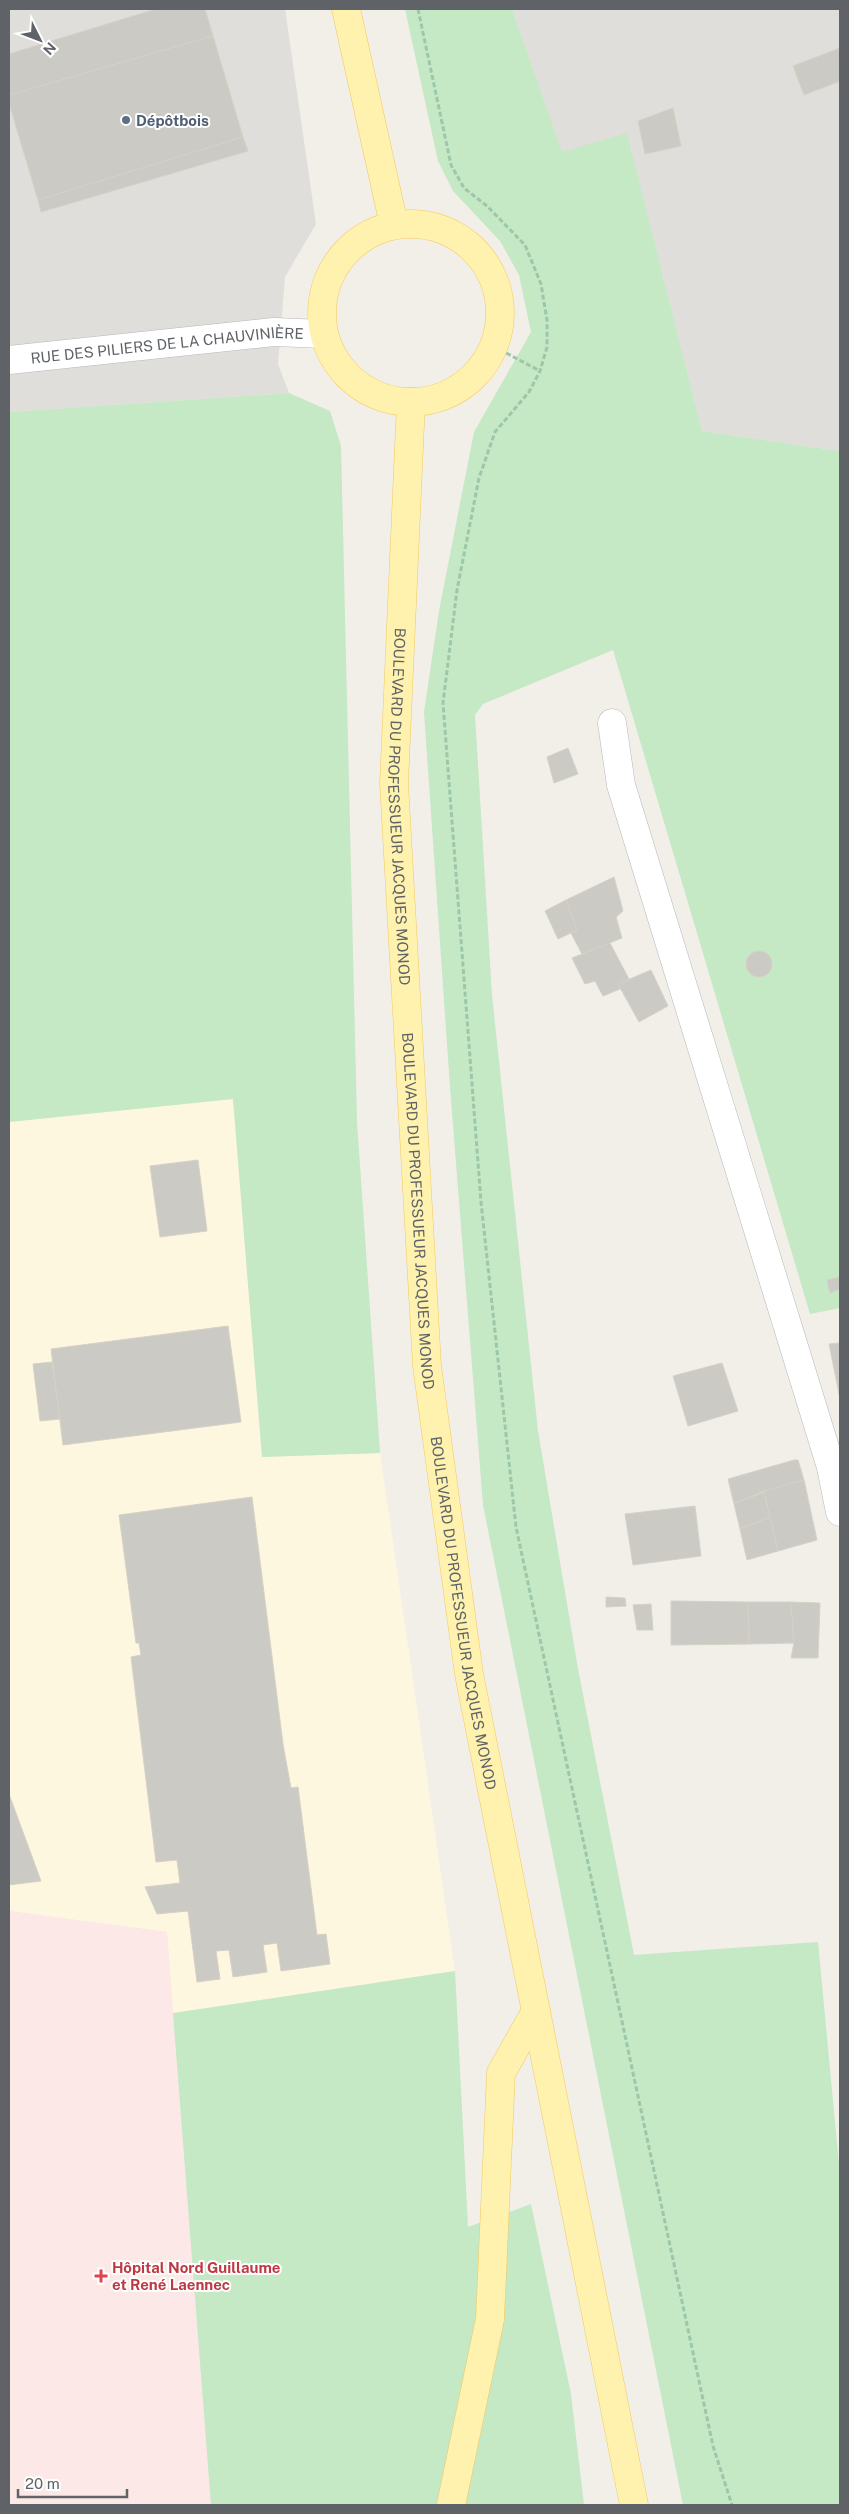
<svg xmlns="http://www.w3.org/2000/svg" width="849" height="2514" font-family="'Public Sans',sans-serif">
	<style>
		.commercial { fill: #fef7e0 }
		.industrial { fill: #e0deda }
		.medical { fill: #fce8e6 }
		.green { fill: #c5e8c5 }
		.building { fill: #cccac5; stroke: #d6d1c6 }
		.lines { fill: none; stroke-linecap: round; stroke-linejoin: round }
		.minor-casing { stroke: #b5b8bc; stroke-width: 29 }
		.major-casing { stroke: #f2c960; stroke-width: 29 }
		.path { stroke: #9cc7a9; stroke-width: 3; stroke-dasharray: 5 2.5; stroke-linecap: butt }
		.minor { stroke: #fff; stroke-width: 28 }
		.major { stroke: #fff2af; stroke-width: 28 }
		.service-dot { fill: #5c6f8a; stroke: #fff; stroke-width: 2 }
		.health-dot { fill: #e0444e; stroke: #fff; stroke-width: 2 }
		.labels { text-anchor: middle; dominant-baseline: central; stroke-width: 4; stroke-linejoin: round; paint-order: stroke }
		.service-label { font-size: 15px; font-weight: bold; fill: #4e5e75; stroke: #fff; text-anchor: start }
		.street-label { font-size: 15px; fill: #5f6368; stroke: #fff }
		.health-label { font-size: 15px; font-weight: bold; fill: #be3a42; stroke: #fff; text-anchor: start }
	</style>
	<rect width="100%" height="100%" fill="#f1efe8"/>
	<!-- commercial -->
	<polygon class="commercial" points="233,1099 262,1457 380,1453 455,1971 173,2013 167,1932 9,1911 9,1122"/>
	<!-- industrial -->
	<g class="industrial">
		<polygon points="9,9 285,9 316,224 285,277 278,364 289,393 9,412"/>
		<polygon points="512,9 840,9 840,451 702,431 627,134 562,153"/>
	</g>
	<!-- medical -->
	<polygon class="medical" points="9,1911 167,1932 211,2505 9,2505"/>
	<!-- green -->
	<g class="green">
		<polygon points="405,9 512,9 562,152 627,133 702,431 840,451 840,1308 810,1314 613,650 483,704 475,715 492,995 538,1431 578,1669 634,1955 818,1942 840,2175 840,2505 683,2505 483,1505 450,1087 424,712 439,611 474,432 531,332 519,275 500,241 453,191 438,161"/>
		<polygon points="289,393 330,411 341,446 357,1122 380,1453 262,1457 233,1099 9,1122 9,412"/>
		<polygon points="455,1971 468,2227 531,2204 571,2394 584,2505 211,2505 173,2013"/>
	</g>
	<!-- building -->
	<g class="building">
		<polygon points="156,9 205,9 213,36 9,95 9,54"/>
		<polygon points="213,36 243,137 38,200 9,103 9,95"/>
		<polygon points="840,48 840,81 804,95 793,66"/>
		<polygon points="673,108 681,146 645,154 638,121"/>
		<polygon points="243,137 248,151 41,212 38,200"/>
		<polygon points="568,748 578,774 554,783 547,757"/>
		<polygon points="614,877 623,911 616,917 622,938 582,954 571,933 577,930 566,900"/>
		<polygon points="566,900 577,930 558,939 545,911"/>
		<polygon points="610,943 629,979 618,984 620,989 603,996 595,981 585,984 572,958"/>
		<circle cx="759" cy="964" r="13"/>
		<polygon points="651,970 668,1006 639,1022 618,984"/>
		<polygon points="198,1160 207,1231 160,1237 150,1166"/>
		<polygon points="840,1277 840,1289 830,1293 827,1280"/>
		<polygon points="228,1326 241,1422 63,1445 51,1349"/>
		<polygon points="839,1343 840,1343 840,1399 829,1344"/>
		<polygon points="52,1362 60,1419 40,1421 33,1364"/>
		<polygon points="722,1363 738,1411 688,1426 673,1376"/>
		<polygon points="794,1460 798,1460 804,1480 764,1491 734,1504 728,1479"/>
		<polygon points="804,1480 817,1540 778,1551 764,1491"/>
		<polygon points="764,1492 770,1517 740,1529 734,1504"/>
		<polygon points="252,1497 283,1744 291,1788 298,1787 317,1935 326,1934 330,1964 281,1971 277,1943 263,1945 267,1972 233,1977 229,1950 216,1951 220,1979 197,1982 188,1911 157,1914 145,1887 180,1883 177,1860 156,1862 131,1657 141,1655 139,1643 136,1643 119,1515"/>
		<polygon points="695,1506 701,1556 633,1565 625,1514"/>
		<polygon points="770,1517 778,1551 747,1560 740,1529"/>
		<polygon points="606,1597 625,1598 626,1606 606,1607"/>
		<polygon points="671,1601 748,1602 749,1644 671,1645"/>
		<polygon points="748,1602 791,1602 794,1643 749,1644"/>
		<polygon points="791,1602 820,1603 818,1658 791,1658 794,1643"/>
		<polygon points="651,1604 653,1630 637,1630 633,1605"/>
		<polygon points="9,1794 41,1881 9,1885"/>
	</g>
	<g class="lines">
		<defs>
			<g id="minor">
				<path id="s1" d="M9,360L274,332L324,334"/>
				<polyline points="612,723 621,785 831,1467 840,1512"/>
			</g>
			<g id="major">
				<polyline points="346,9 394,225"/>
				<circle cx="411" cy="313" r="89"/>
				<path id="s2" d="M411,402L394,783L427,1366L469,1674L634,2505"/>
				<polyline points="451,2505 490,2319 501,2073 536,2011"/>
			</g>
		</defs>
		<!-- minor casing -->
		<use href="#minor" class="minor-casing"/>
		<!-- major casing -->
		<use href="#major" class="major-casing"/>
		<!-- path -->
		<g class="path">
			<polyline points="418,9 451,165 464,188 487,206 525,245 541,284 547,320 547,347 540,371 529,392 495,432 479,478 457,590 443,703 481,1202 516,1527 713,2446 732,2505"/>
			<polyline points="493,346 540,371"/>
		</g>
		<!-- minor -->
		<use href="#minor" class="minor"/>
		<!-- major -->
		<use href="#major" class="major"/>
	</g>
	<!-- markers -->
	<circle class="service-dot" cx="126" cy="120" r="5"/>
	<path class="health-dot" d="M98.5 2268.5h5v5h5v5h-5v5h-5v-5h-5v-5h5z"/>
	<g class="labels">
		<!-- service labels -->
		<g class="service-label">
			<text x="136" y="120">Dépôtbois</text>
		</g>
		<!-- street labels -->
		<g class="street-label">
			<text stroke="none"><textPath href="#s1" startOffset="159">RUE DES PILIERS DE LA CHAUVINIÈRE</textPath></text>
			<text stroke="none"><textPath href="#s2" startOffset="405">BOULEVARD DU PROFESSUEUR JACQUES MONOD</textPath></text>
			<text stroke="none"><textPath href="#s2" startOffset="810">BOULEVARD DU PROFESSUEUR JACQUES MONOD</textPath></text>
			<text stroke="none"><textPath href="#s2" startOffset="1215">BOULEVARD DU PROFESSUEUR JACQUES MONOD</textPath></text>
		</g>
		<!-- health labels -->
		<g class="health-label">
			<text x="112" y="2267">Hôpital Nord Guillaume<tspan x="112" dy="17">et René Laennec</tspan></text>
		</g>
	</g>
	<!-- border -->
	<rect width="849" height="2514" fill="none" stroke="#5f6368" stroke-width="20"/>
	<!-- north arrow -->
	<g transform="translate(40 40) rotate(132)" stroke="#ffffff" stroke-width="4" paint-order="stroke">
	<path d="M0-4L9 19L0 12L-9 19Z" fill="#5f6368"/>
	<text y="-8" font-size="14" font-weight="bold" text-anchor="middle" fill="#5f6368">N</text>
	</g>
	<!-- scale -->
	<path d="M18 2489v8h109v-8" fill="none" stroke="#5f6368" stroke-width="2.5"/>
	<text x="25" y="2489" font-size="15" fill="#5f6368" stroke="#ffffff" stroke-width="4" paint-order="stroke">20 m</text>
</svg>
